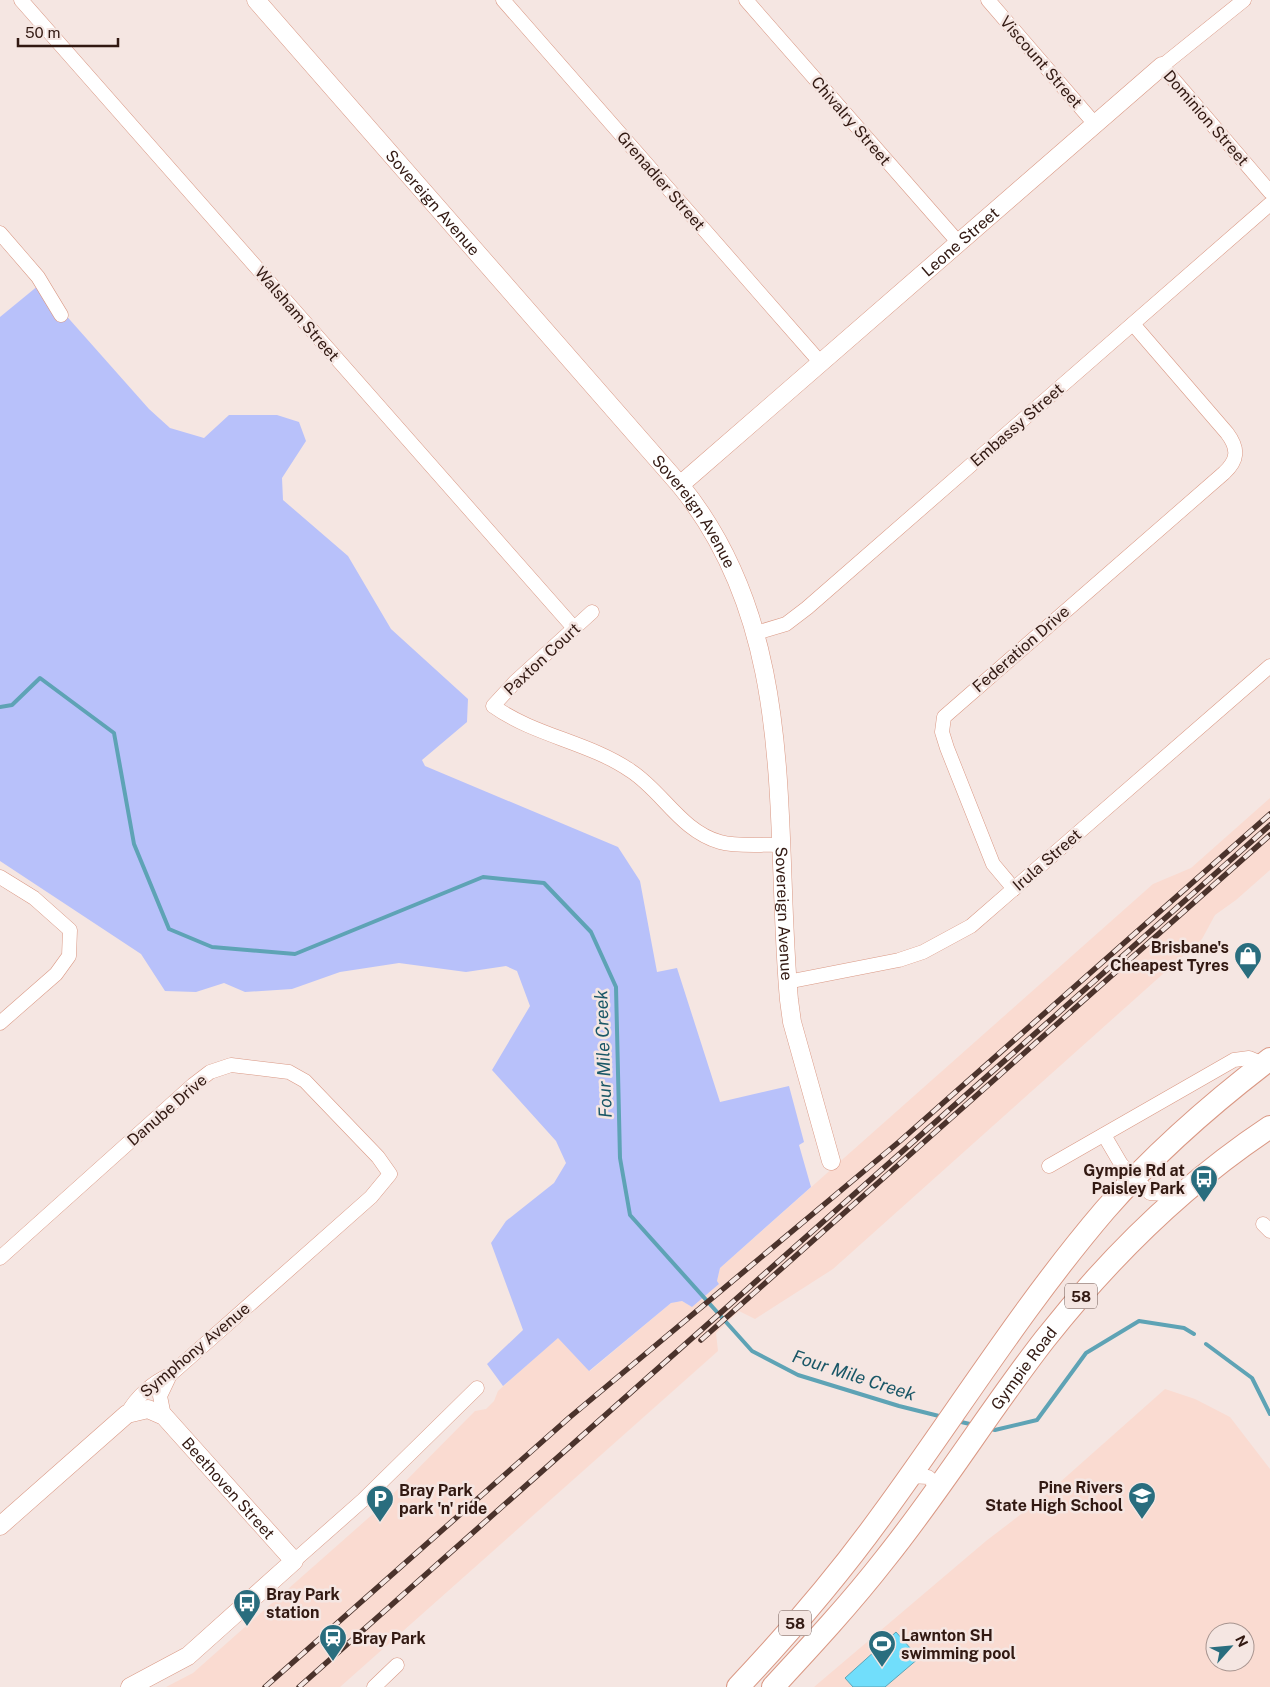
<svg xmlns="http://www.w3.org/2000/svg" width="1270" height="1687" font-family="'Public Sans',sans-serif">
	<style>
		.built { fill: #fadbd1; fill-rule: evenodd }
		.green { fill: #b8c1fa }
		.water { fill: #71defb; stroke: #5ea3b5 }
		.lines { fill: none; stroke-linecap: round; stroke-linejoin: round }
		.stream { stroke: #5ea3b5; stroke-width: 4 }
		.minor-casing { stroke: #da9884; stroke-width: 15 }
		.tertiary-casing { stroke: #da9884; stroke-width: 19 }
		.trunk-casing { stroke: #da9884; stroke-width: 24 }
		.minor { stroke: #fff; stroke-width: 14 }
		.tertiary { stroke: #fff; stroke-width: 18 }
		.trunk { stroke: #fff; stroke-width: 22 }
		.rail-casing { stroke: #4b332c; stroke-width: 5.5 }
		.rail { stroke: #f5e6e2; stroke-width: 4; stroke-dasharray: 11; stroke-linecap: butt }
		.labels { text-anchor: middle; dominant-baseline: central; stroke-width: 5; stroke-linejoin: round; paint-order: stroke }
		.shield { fill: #f5e6e2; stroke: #6c5650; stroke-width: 1 }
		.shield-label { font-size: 15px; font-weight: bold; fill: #321912 }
		.street-label { font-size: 16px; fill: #321912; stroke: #f5e6e2 }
		.poi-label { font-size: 16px; font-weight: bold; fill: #321912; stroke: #f5e6e2; text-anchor: start }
		.water-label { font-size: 18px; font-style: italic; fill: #1a5767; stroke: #f5e6e2 }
	</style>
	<rect width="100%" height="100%" fill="#f5e6e2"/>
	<!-- built -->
	<g class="built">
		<polygon points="1270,798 1270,870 1236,900 1215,915 1202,939 833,1269 755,1319 739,1311 716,1333 718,1351 340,1687 166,1687 193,1673 374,1513 475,1411 486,1409 494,1401 498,1391 558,1337 590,1371 671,1303 682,1301 692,1307 719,1284 717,1281 720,1268 1153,884 1191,868"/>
		<path d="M1165,1389L1195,1399L1230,1417L1270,1469V1687H814L986,1541L1041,1499ZM1215,1632H1245V1662H1215Z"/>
	</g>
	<!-- green -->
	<polygon class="green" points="39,285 149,409 170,428 204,438 229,415 277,415 299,422 306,441 282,478 283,500 348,556 391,629 468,699 467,722 422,760 425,766 618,847 640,881 657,972 677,968 720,1102 789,1086 804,1142 799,1145 811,1187 720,1268 717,1281 719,1284 692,1307 682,1301 671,1303 589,1371 558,1338 503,1386 487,1364 523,1330 491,1243 506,1221 554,1183 566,1163 556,1141 492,1070 530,1006 517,971 506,966 466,972 399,963 340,972 292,989 245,992 224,983 196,992 165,991 141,954 0,861 0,317"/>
	<!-- water -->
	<polygon class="water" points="896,1632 919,1658 885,1687 853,1687 845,1678"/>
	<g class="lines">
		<!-- stream -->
		<g class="stream">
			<polyline points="0,707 12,705 40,678 114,733 134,844 169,929 212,947 295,954 483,877 544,883 591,932 616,987 620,1158 630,1215 752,1351 798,1375 899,1406 943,1417"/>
			<polyline points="1206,1344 1252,1378 1270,1414"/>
			<polyline points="957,1421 974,1425"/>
			<polyline points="988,1428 995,1430 1037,1420 1086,1353 1139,1321 1184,1328 1194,1334"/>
		</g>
		<defs>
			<g id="minor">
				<polyline points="21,0 574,628"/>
				<polyline points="503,0 820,362"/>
				<polyline points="746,0 958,242"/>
				<polyline points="988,0 1094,123"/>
				<polyline points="1244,0 1162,66 1270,192"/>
				<polyline points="0,233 38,277 61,315"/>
				<path d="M592,612L515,682L493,706C535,736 589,742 631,771C663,792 681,831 720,842C738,847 762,844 781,845"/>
				<polyline points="756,633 786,624 807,608 1270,204"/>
				<polyline points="0,877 34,898 70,930 69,956 56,974 0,1023"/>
				<path d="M1014,889L993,864L947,748L942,732L944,717L1224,473C1238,460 1239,449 1227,433L1133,324"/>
				<polyline points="787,982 899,960 923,952 971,926 1270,666"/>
				<polyline points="1104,1135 1121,1164 1150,1193 1182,1195"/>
				<polyline points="1049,1166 1234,1060 1249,1058 1263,1064"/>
				<polyline points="1263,1224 1270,1231"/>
				<path d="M0,1258L193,1085L210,1072L231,1065L289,1072L305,1081L378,1157L390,1174L371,1197L170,1375C153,1382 136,1397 127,1414"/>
				<polyline points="164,1416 160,1396 170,1375"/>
				<polyline points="910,1476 928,1477 939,1487"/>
				<polyline points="294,1561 363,1500 477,1388"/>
				<polyline points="374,1687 397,1665"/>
			</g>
			<g id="tertiary">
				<path id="s1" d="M256,0L680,485C800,632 773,823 789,1000L792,1022L831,1161"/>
				<path id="s2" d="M680,485L1162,66"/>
				<path id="s3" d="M0,1526L127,1414L148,1409L164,1416L294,1561L188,1656L130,1687"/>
			</g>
			<g id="trunk">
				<path d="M738,1687C789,1633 838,1576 882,1515C956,1414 1023,1306 1105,1210C1154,1154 1211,1104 1270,1059"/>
				<path id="s4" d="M773,1687C811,1646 850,1604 885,1559C942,1488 989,1411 1045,1339C1109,1258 1184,1184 1270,1127"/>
			</g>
		</defs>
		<!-- minor casing -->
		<use href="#minor" class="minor-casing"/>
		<!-- tertiary casing -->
		<use href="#tertiary" class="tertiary-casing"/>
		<!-- trunk casing -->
		<use href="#trunk" class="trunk-casing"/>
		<!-- minor -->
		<use href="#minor" class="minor"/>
		<!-- tertiary -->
		<use href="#tertiary" class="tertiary"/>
		<!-- trunk -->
		<use href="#trunk" class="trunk"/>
		<defs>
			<g id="rail">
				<polyline points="701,1340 1270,835"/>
				<polyline points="265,1687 570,1417 900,1141 1270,814"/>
				<polyline points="299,1687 1270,825"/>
			</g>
		</defs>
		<!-- rail casing -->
		<use href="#rail" class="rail-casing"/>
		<!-- rail -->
		<use href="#rail" class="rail"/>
	</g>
	<!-- icons -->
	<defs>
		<symbol id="shop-pin" viewBox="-11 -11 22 30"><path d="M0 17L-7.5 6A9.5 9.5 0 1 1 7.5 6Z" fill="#296d7e" stroke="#f5e6e2"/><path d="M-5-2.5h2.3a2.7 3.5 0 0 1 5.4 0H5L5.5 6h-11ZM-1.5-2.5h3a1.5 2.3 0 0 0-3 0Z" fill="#fff"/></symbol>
		<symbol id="bus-pin" viewBox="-11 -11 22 30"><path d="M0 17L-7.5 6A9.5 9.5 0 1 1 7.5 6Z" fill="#296d7e" stroke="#f5e6e2"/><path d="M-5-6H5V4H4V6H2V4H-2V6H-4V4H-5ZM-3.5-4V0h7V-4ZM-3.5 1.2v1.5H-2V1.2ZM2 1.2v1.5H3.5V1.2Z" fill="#fff"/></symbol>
		<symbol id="school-pin" viewBox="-11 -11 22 30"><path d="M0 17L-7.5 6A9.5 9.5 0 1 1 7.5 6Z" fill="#296d7e" stroke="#f5e6e2"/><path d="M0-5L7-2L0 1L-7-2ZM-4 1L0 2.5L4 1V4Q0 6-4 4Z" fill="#fff"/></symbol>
		<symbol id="parking-pin" viewBox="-11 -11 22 30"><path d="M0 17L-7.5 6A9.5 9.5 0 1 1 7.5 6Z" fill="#296d7e" stroke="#f5e6e2"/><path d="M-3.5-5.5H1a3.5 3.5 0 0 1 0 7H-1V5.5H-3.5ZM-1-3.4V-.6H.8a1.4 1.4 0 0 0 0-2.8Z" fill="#fff"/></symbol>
		<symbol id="station-pin" viewBox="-11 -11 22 30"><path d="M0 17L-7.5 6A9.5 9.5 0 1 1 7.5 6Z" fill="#296d7e" stroke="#f5e6e2"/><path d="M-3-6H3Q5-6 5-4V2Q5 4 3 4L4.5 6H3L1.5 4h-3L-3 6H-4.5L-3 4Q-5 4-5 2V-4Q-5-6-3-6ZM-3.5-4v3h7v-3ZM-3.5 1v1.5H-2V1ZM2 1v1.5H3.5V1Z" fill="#fff"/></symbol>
		<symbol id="stadium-pin" viewBox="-11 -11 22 30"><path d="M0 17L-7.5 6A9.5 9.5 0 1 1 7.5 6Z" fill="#296d7e" stroke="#f5e6e2"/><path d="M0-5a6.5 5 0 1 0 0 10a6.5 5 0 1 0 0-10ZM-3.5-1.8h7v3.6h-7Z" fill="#fff"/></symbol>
	</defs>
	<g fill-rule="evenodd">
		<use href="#shop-pin" x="1232" y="940" width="32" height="43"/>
		<use href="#bus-pin" x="1188" y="1163" width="32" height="43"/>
		<use href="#school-pin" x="1126" y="1480" width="32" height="43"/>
		<use href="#parking-pin" x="364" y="1483" width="32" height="43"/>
		<use href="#bus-pin" x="231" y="1587" width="32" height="43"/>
		<use href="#station-pin" x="317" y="1622" width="32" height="43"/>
		<use href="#stadium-pin" x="866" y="1628" width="32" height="43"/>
	</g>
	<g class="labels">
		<!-- shield labels -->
		<g class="shield">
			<rect x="1065" y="1283.5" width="32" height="25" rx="4"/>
			<rect x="779" y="1610.5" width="32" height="25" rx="4"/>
		</g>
		<g class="shield-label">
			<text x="1081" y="1296">58</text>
			<text x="795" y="1623">58</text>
		</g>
		<!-- street labels -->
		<g class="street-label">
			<text transform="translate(1041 62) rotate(49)">Viscount Street</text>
			<text transform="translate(1206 118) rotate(49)">Dominion Street</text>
			<text transform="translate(851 121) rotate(49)">Chivalry Street</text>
			<text transform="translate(661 181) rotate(49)">Grenadier Street</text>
			<text stroke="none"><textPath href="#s1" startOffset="269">Sovereign Avenue</textPath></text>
			<text stroke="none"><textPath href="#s2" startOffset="371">Leone Street</textPath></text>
			<text transform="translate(297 314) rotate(49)">Walsham Street</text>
			<text transform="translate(1017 425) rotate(-41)">Embassy Street</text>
			<text stroke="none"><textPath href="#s1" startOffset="674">Sovereign Avenue</textPath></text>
			<text transform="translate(1021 649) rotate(-41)">Federation Drive</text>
			<text transform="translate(542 659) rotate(-43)">Paxton Court</text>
			<text transform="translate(1047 860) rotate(-41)">Irula Street</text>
			<text stroke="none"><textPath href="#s1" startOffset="1094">Sovereign Avenue</textPath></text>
			<text transform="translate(167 1110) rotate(-41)">Danube Drive</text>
			<text transform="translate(195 1350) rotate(-40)">Symphony Avenue</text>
			<text stroke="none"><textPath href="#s4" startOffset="406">Gympie Road</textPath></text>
			<text stroke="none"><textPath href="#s3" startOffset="305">Beethoven Street</textPath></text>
		</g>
		<!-- poi labels -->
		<g class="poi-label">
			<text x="1229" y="947" text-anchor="end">Brisbane's<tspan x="1229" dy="18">Cheapest Tyres</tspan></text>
			<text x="1185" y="1170" text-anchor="end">Gympie Rd at<tspan x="1185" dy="18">Paisley Park</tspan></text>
			<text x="1123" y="1487" text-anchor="end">Pine Rivers<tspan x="1123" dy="18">State High School</tspan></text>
			<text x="399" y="1490">Bray Park<tspan x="399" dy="18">park 'n' ride</tspan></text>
			<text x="266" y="1594">Bray Park<tspan x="266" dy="18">station</tspan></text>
			<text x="901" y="1635">Lawnton SH<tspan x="901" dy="18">swimming pool</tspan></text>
			<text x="352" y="1638">Bray Park</text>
		</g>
		<!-- water labels -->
		<g class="water-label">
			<text transform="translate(603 1054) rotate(-92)">Four Mile Creek</text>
			<text transform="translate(854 1375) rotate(18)">Four Mile Creek</text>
		</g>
	</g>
	<!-- north arrow -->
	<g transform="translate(1230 1647) rotate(63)"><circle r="24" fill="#f5e6e2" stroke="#a7948f"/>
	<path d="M0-4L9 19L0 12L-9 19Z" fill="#296d7e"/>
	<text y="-8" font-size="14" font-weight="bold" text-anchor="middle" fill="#321912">N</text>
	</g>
	<!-- scale -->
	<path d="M18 38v8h100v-8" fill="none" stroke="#321912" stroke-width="2.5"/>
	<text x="25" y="38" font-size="15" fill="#321912" stroke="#f5e6e2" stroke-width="4" paint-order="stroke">50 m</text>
</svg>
